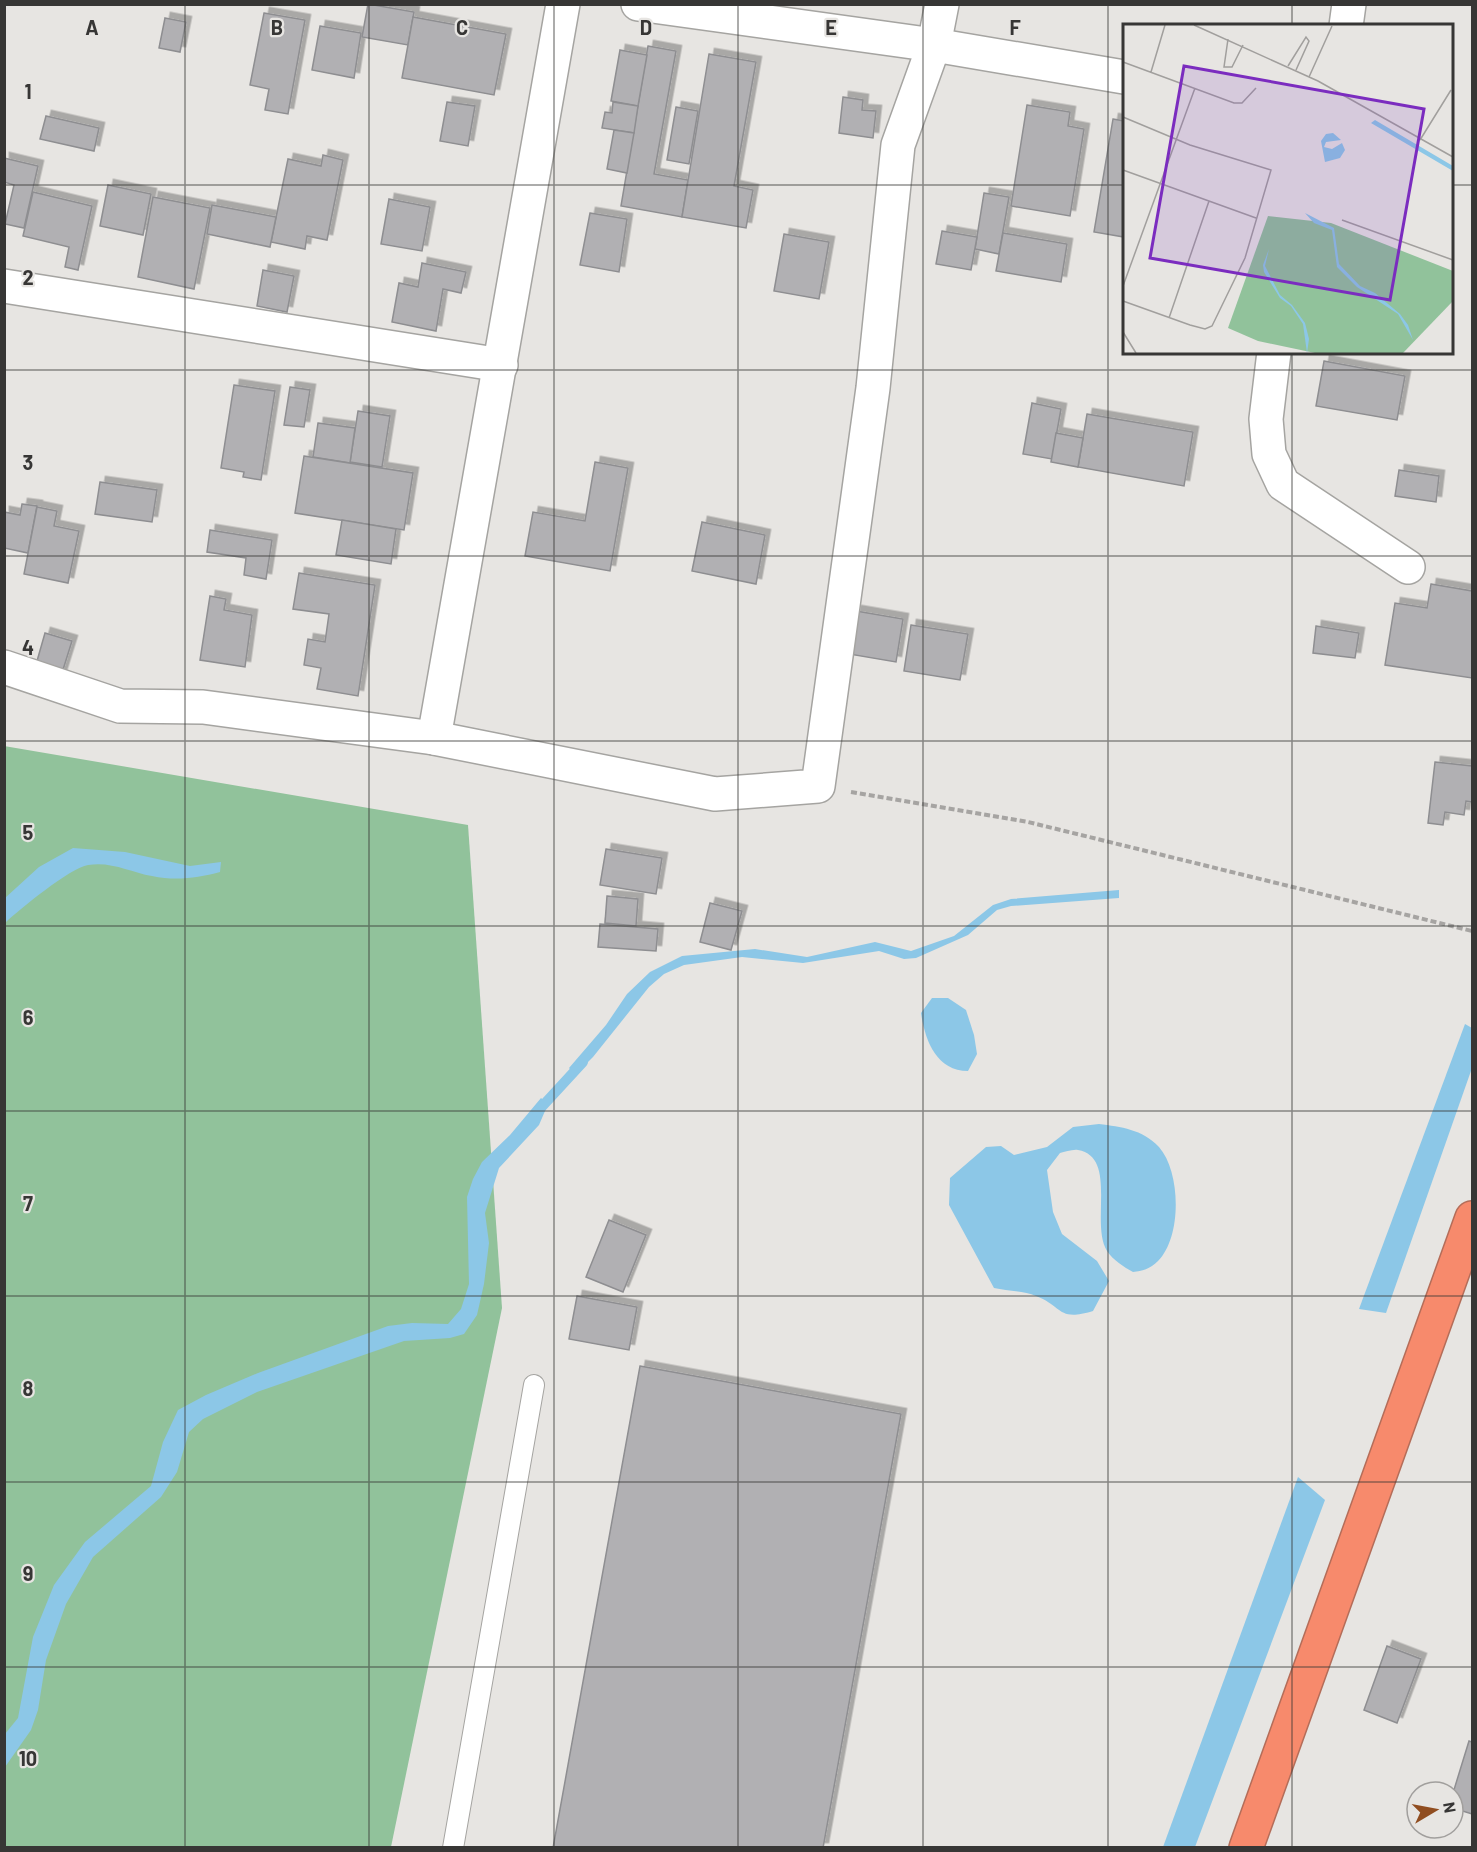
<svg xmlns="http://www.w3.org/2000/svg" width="1477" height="1852" font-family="Barlow,sans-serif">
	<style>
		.forest { fill: #91c29b }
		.water { fill: #8cc7e7 }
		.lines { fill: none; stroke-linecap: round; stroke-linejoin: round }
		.stream { stroke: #8cc7e7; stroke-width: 10 }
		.building { fill: #b1b0b3; stroke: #8e8e91; stroke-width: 1.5; filter: url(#shadow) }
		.lane-casing { stroke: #a5a4a1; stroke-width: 22 }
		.street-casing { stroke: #a5a4a1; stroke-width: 36 }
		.highway-casing { stroke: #b46d59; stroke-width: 36 }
		.path { stroke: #a6a4a2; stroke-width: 4; stroke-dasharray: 6 3; stroke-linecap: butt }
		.lane { stroke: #fff; stroke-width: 20 }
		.street { stroke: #fff; stroke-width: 33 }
		.highway { stroke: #f78a6c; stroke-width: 33 }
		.grid { fill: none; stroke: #373635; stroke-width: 1.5; stroke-opacity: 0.55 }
		.inset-road { fill: none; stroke: #a19f9d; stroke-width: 1.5 }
		.view { fill: #7b2cbf; fill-opacity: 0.15; stroke: #7b2cbf; stroke-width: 3 }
		.inset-edge { fill: none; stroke: #373635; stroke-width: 3 }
		.grid-label { font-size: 20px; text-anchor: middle; font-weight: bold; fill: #373635; stroke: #e7e5e2; stroke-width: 4.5; stroke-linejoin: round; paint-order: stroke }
	</style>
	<defs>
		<filter id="shadow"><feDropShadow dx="5.5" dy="-5.5" stdDeviation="0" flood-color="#0004"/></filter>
	</defs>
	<rect width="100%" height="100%" fill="#e7e5e2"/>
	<!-- forest -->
	<polygon class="forest" points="4,746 468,825 502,1308 391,1847 5,1847"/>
	<!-- water -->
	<g class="water">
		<path d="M73,848L125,852L190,866L221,862L220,872C197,878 176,881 152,876C130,872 111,861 88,865C70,868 20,909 5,923V898L39,867Z"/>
		<polygon points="1119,890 1119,898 1011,906 997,910 968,935 916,958 904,959 879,951 803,963 742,957 684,965 664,974 649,987 593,1057 575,1075 569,1068 606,1025 627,994 650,972 682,956 755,949 807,957 875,942 911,951 954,936 993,905 1011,899"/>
		<path d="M932,998H948L966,1010L974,1035L977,1054L968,1071C936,1071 925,1040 921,1013Z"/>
		<polygon points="1465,1024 1472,1028 1472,1068 1386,1313 1359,1309"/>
		<polygon points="541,1098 548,1104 539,1125 499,1168 485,1213 489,1243 484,1284 477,1315 464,1334 450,1338 404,1341 257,1392 203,1419 189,1432 177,1472 161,1497 93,1557 66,1604 46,1660 38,1710 31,1730 5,1767 5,1734 18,1718 33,1637 54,1585 85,1542 151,1486 163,1442 178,1410 206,1395 258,1373 388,1326 412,1323 448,1324 461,1309 469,1284 467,1197 473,1179 482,1162 510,1135"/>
		<path d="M1099,1124C1121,1127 1142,1129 1159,1147C1181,1172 1182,1237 1158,1261C1150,1269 1142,1271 1133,1272C1124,1267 1113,1260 1107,1251C1090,1224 1118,1157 1078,1150C1073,1149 1065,1152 1060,1153L1047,1170L1053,1212L1062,1234L1097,1261L1109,1281L1093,1311C1057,1322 1063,1306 1036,1296C1024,1291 1007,1291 994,1288L949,1205L950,1178L986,1147L1001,1146L1014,1155L1047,1147L1073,1127Z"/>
		<polygon points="1298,1477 1325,1500 1195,1847 1163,1847"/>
	</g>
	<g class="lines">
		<!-- stream -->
		<polyline class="stream" points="537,1112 583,1062"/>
	</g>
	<!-- building -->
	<g class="building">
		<polygon points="368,4 414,12 408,45 362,37"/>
		<polygon points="264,13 305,20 288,114 265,110 269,89 250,85"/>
		<polygon points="413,17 506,34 494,95 402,78"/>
		<polygon points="165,18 186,22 180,52 159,48"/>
		<polygon points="320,26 361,33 354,78 312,70"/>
		<polygon points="648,46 676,51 654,174 688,180 682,217 621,206"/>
		<polygon points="620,50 647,55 638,106 611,101"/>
		<polygon points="709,54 756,62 734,186 753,190 746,228 682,217"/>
		<polygon points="843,97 863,100 862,110 876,111 873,138 839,133"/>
		<polygon points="447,102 475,106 468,146 440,141"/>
		<polygon points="613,102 638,106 634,133 602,128 605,112 612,113"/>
		<polygon points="1027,105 1070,112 1068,126 1084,129 1070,216 1011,206"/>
		<polygon points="676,107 698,111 689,164 667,160"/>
		<polygon points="46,116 99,128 94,151 40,139"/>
		<polygon points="1113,119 1124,121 1124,237 1094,232"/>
		<polygon points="614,130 634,133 627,173 607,169"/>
		<polygon points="323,155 343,160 327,240 307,236 305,249 271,242 288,159 321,166"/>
		<polygon points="4,158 38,166 24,228 5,224 14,185 4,182"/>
		<polygon points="108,185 151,194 143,235 100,226"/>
		<polygon points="33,192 92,206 78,270 65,267 69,247 23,236"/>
		<polygon points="984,193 1009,197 999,254 975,249"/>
		<polygon points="153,197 210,208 194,289 138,277"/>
		<polygon points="389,199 430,207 422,251 381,244"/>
		<polygon points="212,205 276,217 270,247 207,234"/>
		<polygon points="590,213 627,219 619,272 580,265"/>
		<polygon points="942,231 977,237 971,270 936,264"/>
		<polygon points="1003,233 1067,244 1061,282 996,271"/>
		<polygon points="784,234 829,242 819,299 774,291"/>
		<polygon points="422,263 466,272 461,293 443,289 436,331 392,322 399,283 418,287"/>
		<polygon points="263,270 294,276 287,312 257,306"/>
		<polygon points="1324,361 1405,376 1397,420 1316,406"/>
		<polygon points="234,385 275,391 261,480 243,477 244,472 221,468"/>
		<polygon points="290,387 310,390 304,427 284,425"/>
		<polygon points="1032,403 1061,409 1052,459 1023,454"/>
		<polygon points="358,411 390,416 382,467 350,462"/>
		<polygon points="1087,414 1193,432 1184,486 1078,467"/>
		<polygon points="318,423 355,428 350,463 313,457"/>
		<polygon points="1056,433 1083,438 1078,467 1051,462"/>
		<polygon points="304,456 413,473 404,530 295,513"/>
		<polygon points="595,462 628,468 610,571 525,556 533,512 585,521"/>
		<polygon points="1399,470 1439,476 1436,502 1395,496"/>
		<polygon points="100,482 157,490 152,522 95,514"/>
		<polygon points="22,504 37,506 28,553 4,548 4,512 20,515"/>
		<polygon points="37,507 57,511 54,526 79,531 68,583 24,574"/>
		<polygon points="342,520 396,529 391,564 336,555"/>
		<polygon points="702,522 765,535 756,584 692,571"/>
		<polygon points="210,530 272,540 266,579 244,575 246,558 207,552"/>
		<polygon points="299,573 375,585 358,696 317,689 321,668 304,665 308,639 325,642 329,614 293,609"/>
		<polygon points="1431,584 1472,591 1472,678 1385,665 1395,603 1427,608"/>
		<polygon points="210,596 226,599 224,610 252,615 245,667 200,660"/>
		<polygon points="856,611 903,619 896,662 849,654"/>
		<polygon points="911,625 968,634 960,680 904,671"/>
		<polygon points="1316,626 1359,633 1355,658 1313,653"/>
		<polygon points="45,633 72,641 61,676 35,668"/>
		<polygon points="1435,762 1472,766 1472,802 1466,801 1464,815 1445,812 1443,825 1428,823"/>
		<polygon points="606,849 662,858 656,894 600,885"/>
		<polygon points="607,896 638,899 636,926 605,923"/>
		<polygon points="710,903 742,911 731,950 700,942"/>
		<polygon points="600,924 658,929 656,951 598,947"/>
		<polygon points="609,1220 646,1235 623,1292 586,1277"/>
		<polygon points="577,1296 637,1307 629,1350 569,1339"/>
		<polygon points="640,1366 901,1414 823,1848 553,1848"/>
		<polygon points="1387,1646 1421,1659 1397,1723 1364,1710"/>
		<polygon points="1469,1741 1472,1742 1472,1814 1453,1808 1453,1793"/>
	</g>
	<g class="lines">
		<defs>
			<polyline id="lane" points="453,1848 534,1385"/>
			<g id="street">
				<polyline points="638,4 934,45 1124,77"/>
				<polyline points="1346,26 1349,4"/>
				<polyline points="4,286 501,365"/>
				<polyline points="1274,352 1266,419 1269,454 1283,484 1408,567"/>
				<polyline points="4,667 120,706 203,707 434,738 715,794 818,786 873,388 898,145 934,45 942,4"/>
				<polyline points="434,738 563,4"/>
			</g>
			<polyline id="highway" points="1246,1848 1472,1218"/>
		</defs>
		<!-- lane casing -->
		<use href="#lane" class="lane-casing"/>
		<!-- street casing -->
		<use href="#street" class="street-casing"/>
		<!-- highway casing -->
		<use href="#highway" class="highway-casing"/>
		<!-- path -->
		<polyline class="path" points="851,792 1028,822 1472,931"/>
		<!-- lane -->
		<use href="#lane" class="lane"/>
		<!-- street -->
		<use href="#street" class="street"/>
		<!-- highway -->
		<use href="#highway" class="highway"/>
	</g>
	<!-- grid -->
	<path class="grid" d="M185,4V1848M369,4V1848M554,4V1848M738,4V1848M923,4V1848M1108,4V1848M1292,4V26M4,185H1124M1452,185H1472M1292,352V1848M4,370H1472M4,556H1472M4,741H1472M4,926H1472M4,1111H1472M4,1296H1472M4,1482H1472M4,1667H1472"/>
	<!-- overview -->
	<g transform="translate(1123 24)">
		<rect width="330" height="330" fill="#e7e5e2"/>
		<path d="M145,192L208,199L330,247V277L280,329H192L135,317L105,304Z" fill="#91c29b"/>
		<path d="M252,96L330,142V147L248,99ZM210,109L218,116L203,118L201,123L209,125L219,119L222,126L217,134L202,138L198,117L203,110ZM182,189L211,204L216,240L237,262L252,269L277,290L285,301L290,316L275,290L234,263L214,243L209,206L191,199ZM146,225L142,242L157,271L169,281L182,299L186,315L184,329L180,300L168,282L157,274L141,248L140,241Z" fill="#8cc7e7"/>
		<path class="inset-road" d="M71,1L195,57L330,133M105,15L101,43H109L120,21M0,38L111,79H119L133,64M165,42L183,13L186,17L173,46M28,48L42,1M186,53L209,2M0,93L67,121L148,146L122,234L89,302L82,305L67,301L0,277M297,116L328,66M0,146L133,194M219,196L330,236M0,262L72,64M46,294L86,177M0,308L13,329"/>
		<path class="view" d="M61,42L301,85L267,276L27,234Z"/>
		<rect width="330" height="330" class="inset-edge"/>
	</g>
	<g class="grid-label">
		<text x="92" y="35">A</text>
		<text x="277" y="35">B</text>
		<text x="462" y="35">C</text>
		<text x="646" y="35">D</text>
		<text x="831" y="35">E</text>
		<text x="1015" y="35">F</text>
		<text x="28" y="99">1</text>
		<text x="28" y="285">2</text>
		<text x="28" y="470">3</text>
		<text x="28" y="655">4</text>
		<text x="28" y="840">5</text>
		<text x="28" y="1025">6</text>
		<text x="28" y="1211">7</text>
		<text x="28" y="1396">8</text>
		<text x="28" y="1581">9</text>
		<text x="28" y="1766">10</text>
	</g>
	<!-- border -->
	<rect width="1477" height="1852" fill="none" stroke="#373635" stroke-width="12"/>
	<!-- north arrow -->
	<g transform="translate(1435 1810) rotate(80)"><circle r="28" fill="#e7e5e2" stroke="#a19f9d" stroke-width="1.5"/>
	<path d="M0-4.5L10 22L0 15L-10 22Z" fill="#904d20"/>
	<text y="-9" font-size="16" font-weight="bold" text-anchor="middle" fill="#373635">N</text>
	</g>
</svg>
